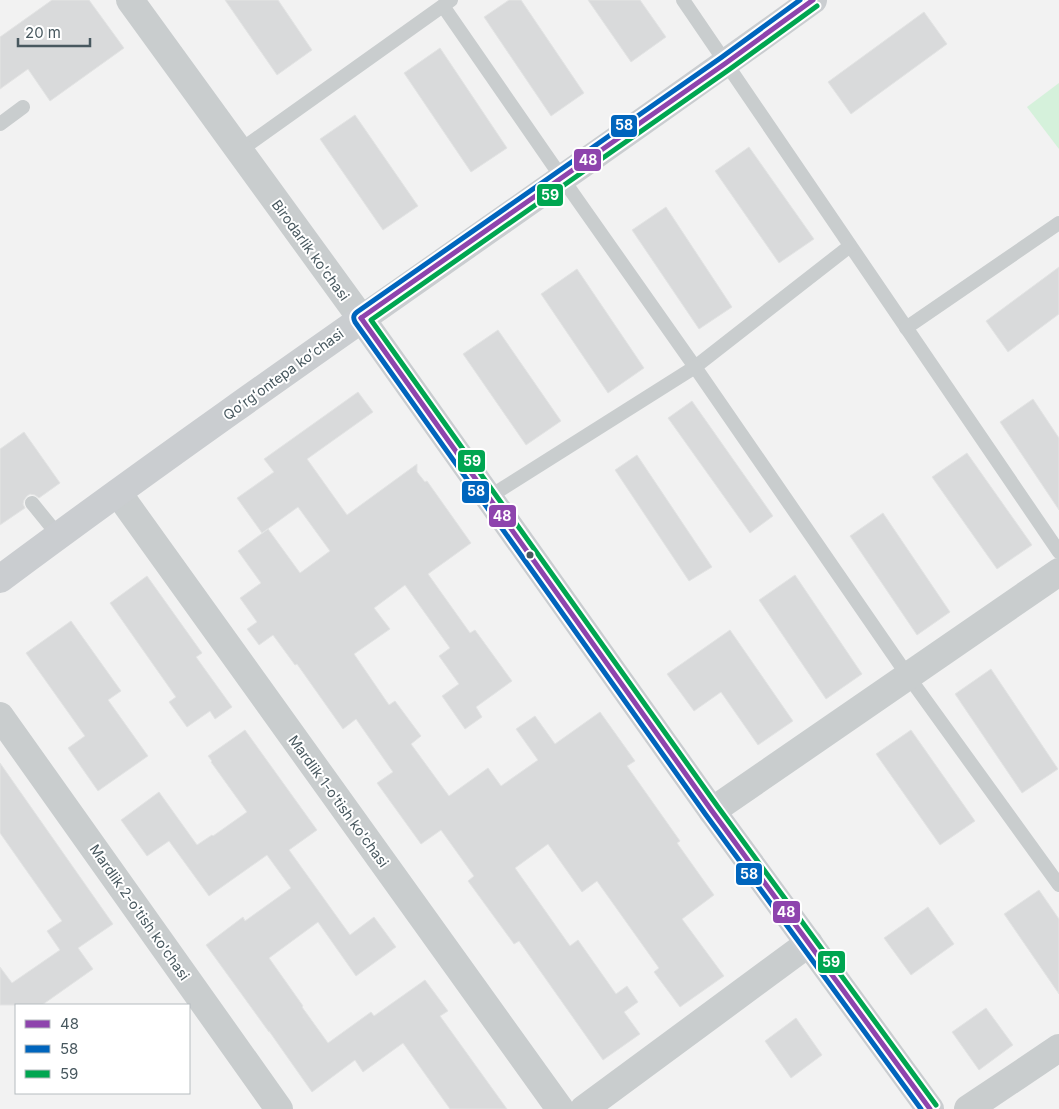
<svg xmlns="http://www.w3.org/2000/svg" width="1059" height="1109" font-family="Inter,sans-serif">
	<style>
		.green { fill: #d5f1db }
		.building { fill: #d9dadb; stroke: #e3e4e4 }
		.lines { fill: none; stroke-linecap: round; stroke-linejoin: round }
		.lane { stroke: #c9cdce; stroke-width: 14 }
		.street { stroke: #c9cdce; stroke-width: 28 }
		.secondary { stroke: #cacdd0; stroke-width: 28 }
		.bus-1-casing { stroke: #fff; stroke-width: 9 }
		.bus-2-casing { stroke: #fff; stroke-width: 9 }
		.bus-3-casing { stroke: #fff; stroke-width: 9 }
		.bus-1 { stroke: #8e44ad; stroke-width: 5 }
		.bus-2 { stroke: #0065bd; stroke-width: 5 }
		.bus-3 { stroke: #00a651; stroke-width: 5 }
		.bus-dot { fill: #48585f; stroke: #fff; stroke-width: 2 }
		.labels { text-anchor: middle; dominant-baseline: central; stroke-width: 4; stroke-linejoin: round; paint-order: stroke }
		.street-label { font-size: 14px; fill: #48585f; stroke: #fff }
		.line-badge { stroke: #fff; stroke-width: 2 }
		.badge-label { font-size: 14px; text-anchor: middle; font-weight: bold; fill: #fff }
	</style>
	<rect width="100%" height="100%" fill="#f2f2f2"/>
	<!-- green -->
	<polygon class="green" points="1059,83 1059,149 1027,107"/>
	<!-- building -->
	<g class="building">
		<polygon points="52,0 89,0 124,48 50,101 28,69 0,89 0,37"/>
		<polygon points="225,0 278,0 312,50 277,75"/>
		<polygon points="509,0 521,0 584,93 551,116 484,17"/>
		<polygon points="588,0 640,0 666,37 631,62"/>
		<polygon points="924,12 947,44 851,114 828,82"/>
		<polygon points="440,48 507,148 471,172 404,73"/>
		<polygon points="355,115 418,206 383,230 320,139"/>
		<polygon points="749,147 814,239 779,263 715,171"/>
		<polygon points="666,207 732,307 699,329 632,230"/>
		<polygon points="1059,267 1059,314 1008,352 986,321"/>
		<polygon points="577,269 644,368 608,393 541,294"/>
		<polygon points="498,330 561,421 526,445 463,354"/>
		<polygon points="358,392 373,412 307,459 347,515 417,464 417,472 425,482 427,481 471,543 428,574 470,633 475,630 512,681 476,707 482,717 465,729 442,696 459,684 439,656 450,648 405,585 374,608 390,629 354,654 389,705 395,701 421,736 411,744 449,796 488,768 501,786 538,760 516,729 535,716 555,744 600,712 635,761 627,766 680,841 677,843 714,895 682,919 724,976 680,1007 654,972 659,968 597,881 582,892 548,844 515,868 570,946 578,940 616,994 627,986 638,1002 624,1012 640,1034 603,1060 519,941 514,944 468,881 474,876 441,830 421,844 377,783 393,772 356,719 343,729 297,664 295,665 273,635 259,645 247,629 257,622 240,598 261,583 238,551 268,529 300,573 330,551 298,507 262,533 237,498 274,472 264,459"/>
		<polygon points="1033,399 1059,438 1059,510 1000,422"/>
		<polygon points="692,401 773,516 750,533 668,418"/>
		<polygon points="24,432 60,483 39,498 35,495 30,494 27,496 24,500 23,504 25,508 0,525 0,449"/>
		<polygon points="967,453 1032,545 997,569 932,477"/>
		<polygon points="637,455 712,567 689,581 615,470"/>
		<polygon points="883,513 950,612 917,635 850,536"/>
		<polygon points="795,575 862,674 826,699 759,600"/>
		<polygon points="147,576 202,653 196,657 232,707 215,719 210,711 187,727 169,702 176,697 110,603"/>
		<polygon points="71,621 121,691 108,700 148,756 98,791 68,748 85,736 26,653"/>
		<polygon points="730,630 793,721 758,745 721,692 694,711 667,674"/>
		<polygon points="991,669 1058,769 1022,793 955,694"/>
		<polygon points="245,730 317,830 289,850 350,935 374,917 396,947 356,976 318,922 269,958 303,1006 302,1007 328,1043 371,1012 374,1016 425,980 448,1011 440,1016 507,1109 450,1109 403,1043 363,1072 355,1060 312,1092 269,1031 269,1032 206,945 243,917 245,921 291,888 267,855 209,896 169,841 147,856 121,820 159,792 197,845 212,835 213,836 247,812 211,762 212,761 208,756"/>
		<polygon points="911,730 975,821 940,845 876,754"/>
		<polygon points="0,763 113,924 78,948 93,969 42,1005 0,1005 0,967 12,983 60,950 47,931 62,921 0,833"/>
		<polygon points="1039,890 1059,919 1059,994 1004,914"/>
		<polygon points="928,907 954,944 911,975 884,938"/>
		<polygon points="986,1008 1013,1045 979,1070 952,1032"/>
		<polygon points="796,1018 822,1055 791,1078 765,1041"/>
	</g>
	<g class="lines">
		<!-- lane -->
		<g class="lane">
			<polyline points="683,0 1059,552"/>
			<polyline points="443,6 562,178 695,367 850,246"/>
			<polyline points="0,124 23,107"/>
			<polyline points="239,151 451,0"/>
			<polyline points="906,328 1059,223"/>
			<polyline points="489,497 695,367 908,676 1059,885"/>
			<polyline points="32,503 58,535"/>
		</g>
		<!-- street -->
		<g class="street">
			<polyline points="130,0 361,318"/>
			<polyline points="118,493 560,1109"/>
			<polyline points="0,716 279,1109"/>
			<polyline points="712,811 1059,572"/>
			<polyline points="584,1109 809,943"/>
			<polyline points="968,1109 1059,1048"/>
		</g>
		<!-- secondary -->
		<g class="secondary">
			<polyline points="361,318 712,811 930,1109"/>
			<path d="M0,579C267,380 544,195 813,0"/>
		</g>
		<defs>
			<g id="bus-1">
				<polyline points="361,318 712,811 930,1109"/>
				<polyline points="361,318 726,63 813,0"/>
			</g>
			<path id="bus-2" d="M800,0L722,57L357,312C353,315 353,318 355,322L706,815L921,1109"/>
			<polyline id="bus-3" points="817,6 730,69 371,320 718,807 936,1105"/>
		</defs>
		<!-- bus-1 casing -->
		<use href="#bus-1" class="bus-1-casing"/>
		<!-- bus-2 casing -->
		<use href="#bus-2" class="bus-2-casing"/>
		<!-- bus-3 casing -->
		<use href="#bus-3" class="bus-3-casing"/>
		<!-- bus-1 -->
		<use href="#bus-1" class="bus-1"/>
		<!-- bus-2 -->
		<use href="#bus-2" class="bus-2"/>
		<!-- bus-3 -->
		<use href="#bus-3" class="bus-3"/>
	</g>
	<!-- markers -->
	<circle class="bus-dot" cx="530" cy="555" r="4.5"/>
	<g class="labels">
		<!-- street labels -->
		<g class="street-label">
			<text transform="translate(311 250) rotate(54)">Birodarlik ko'chasi</text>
			<text transform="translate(283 374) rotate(-36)">Qoʻrgʻontepa koʻchasi</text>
			<text transform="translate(339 801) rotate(54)">Mardlik 1-o'tish ko'chasi</text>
			<text transform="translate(140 912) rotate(55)">Mardlik 2-o'tish ko'chasi</text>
		</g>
	</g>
	<g class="line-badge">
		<rect x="610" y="114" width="28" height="24" rx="5" fill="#0065bd"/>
		<rect x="573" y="148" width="29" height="24" rx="5" fill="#8e44ad"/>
		<rect x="536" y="183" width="28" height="24" rx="5" fill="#00a651"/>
		<rect x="457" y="449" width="29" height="24" rx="5" fill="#00a651"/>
		<rect x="461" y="480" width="29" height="24" rx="5" fill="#0065bd"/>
		<rect x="488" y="504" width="29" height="24" rx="5" fill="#8e44ad"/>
		<rect x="735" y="862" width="28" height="24" rx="5" fill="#0065bd"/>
		<rect x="772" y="900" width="29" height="24" rx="5" fill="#8e44ad"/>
		<rect x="817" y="950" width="29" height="24" rx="5" fill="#00a651"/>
	</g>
	<g class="badge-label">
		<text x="624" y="130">58</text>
		<text x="588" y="165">48</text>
		<text x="550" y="200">59</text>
		<text x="472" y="466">59</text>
		<text x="476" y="496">58</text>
		<text x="502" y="521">48</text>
		<text x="749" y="879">58</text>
		<text x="786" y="917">48</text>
		<text x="831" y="967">59</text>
	</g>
	<!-- legend -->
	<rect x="15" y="1004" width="175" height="90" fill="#ffffff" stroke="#b6bcbf"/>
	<rect x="25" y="1020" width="25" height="8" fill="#8e44ad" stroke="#b6bcbf"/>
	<text x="60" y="1029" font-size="15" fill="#48585f">48</text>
	<rect x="25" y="1045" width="25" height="8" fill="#0065bd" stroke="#b6bcbf"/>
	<text x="60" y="1054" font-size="15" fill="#48585f">58</text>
	<rect x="25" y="1070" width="25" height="8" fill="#00a651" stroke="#b6bcbf"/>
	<text x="60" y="1079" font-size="15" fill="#48585f">59</text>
	<!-- scale -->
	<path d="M18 38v8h72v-8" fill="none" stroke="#48585f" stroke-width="2.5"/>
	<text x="25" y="38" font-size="15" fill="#48585f" stroke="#ffffff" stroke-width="4" paint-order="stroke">20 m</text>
</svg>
